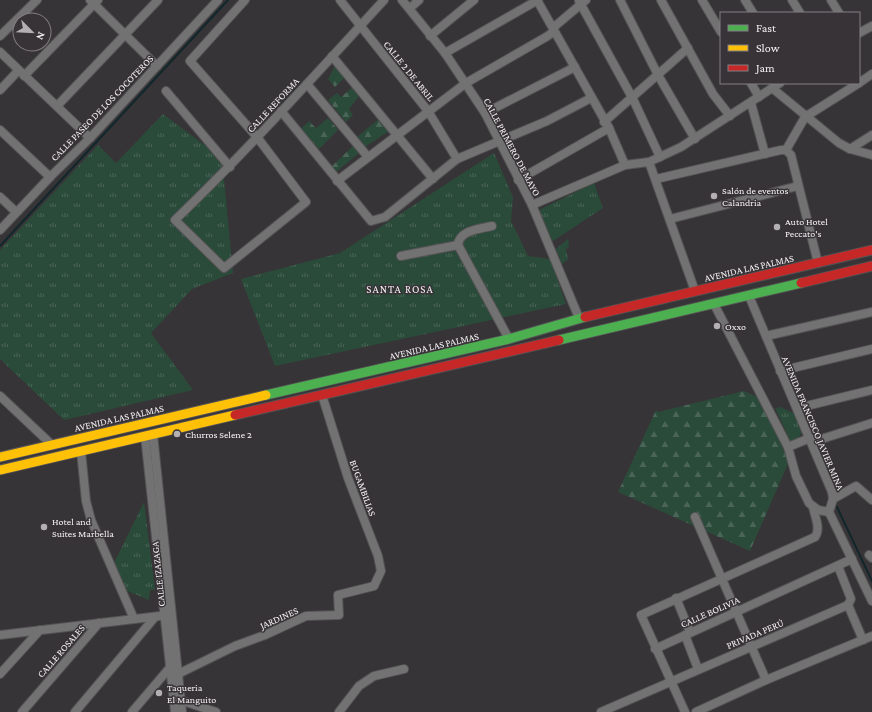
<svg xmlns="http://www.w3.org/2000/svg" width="872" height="712" font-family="'Crimson Pro',serif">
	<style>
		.grass { fill: url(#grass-tufts) }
		.forest { fill: url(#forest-firs) }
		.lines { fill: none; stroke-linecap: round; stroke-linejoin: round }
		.stream { stroke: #11272c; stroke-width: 2 }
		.street-casing { stroke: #555255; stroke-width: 10 }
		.fast-casing { stroke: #555255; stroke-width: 11 }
		.slow-casing { stroke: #555255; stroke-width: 11 }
		.jam-casing { stroke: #555255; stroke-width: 11 }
		.street { stroke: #727272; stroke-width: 8 }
		.fast { stroke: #4caf50; stroke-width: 9 }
		.slow { stroke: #ffc107; stroke-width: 9 }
		.jam { stroke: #c62828; stroke-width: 9 }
		.poi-dot { fill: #b2b0b2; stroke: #373337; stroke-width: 1.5 }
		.labels { text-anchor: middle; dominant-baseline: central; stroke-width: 3; stroke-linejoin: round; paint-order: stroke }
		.street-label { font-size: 10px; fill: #f5f2f5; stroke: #373337 }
		.poi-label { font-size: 10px; fill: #f5f2f5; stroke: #373337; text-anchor: start }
		.neighbourhood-label { font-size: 11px; letter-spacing: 1px; fill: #f5f2f5; stroke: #373337 }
	</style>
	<defs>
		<pattern id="grass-tufts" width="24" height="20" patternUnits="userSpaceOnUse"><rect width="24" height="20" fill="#2b4b3a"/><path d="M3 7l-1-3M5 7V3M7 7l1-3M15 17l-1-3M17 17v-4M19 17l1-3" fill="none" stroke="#4a6557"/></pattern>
		<pattern id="forest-firs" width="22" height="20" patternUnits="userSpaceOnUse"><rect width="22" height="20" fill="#2b4b3a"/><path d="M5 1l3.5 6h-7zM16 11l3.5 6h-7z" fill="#4a6557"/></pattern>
	</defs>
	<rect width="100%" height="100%" fill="#363436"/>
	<!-- grass -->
	<g class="grass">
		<polygon points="163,114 222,158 233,273 192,289 151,333 193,390 64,420 0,359 0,250 98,145 116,163"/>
		<polygon points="494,153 513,197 511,221 528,256 550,259 566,304 275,366 241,279 340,253"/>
		<polygon points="594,183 603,208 553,241 537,211"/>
		<polygon points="568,239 569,247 566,249 568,259 562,264 556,249"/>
		<polygon points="780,407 800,416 804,427 797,441 792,444 775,408"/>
		<polygon points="144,502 155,590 150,590 149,600 120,588 112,567"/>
	</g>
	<!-- forest -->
	<g class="forest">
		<polygon points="335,66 345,77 335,87 328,79"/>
		<polygon points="353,87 360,95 349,109 353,115 346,122 328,100 337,93 341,97"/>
		<polygon points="328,118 338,130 319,149 301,129 309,121 316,128"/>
		<polygon points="379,119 389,131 365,147 357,137"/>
		<polygon points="353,146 359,153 336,172 331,167"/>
		<polygon points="744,391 762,399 790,459 750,551 618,492 656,410 658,412"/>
	</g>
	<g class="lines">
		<!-- stream -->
		<g class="stream">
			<polyline points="0,246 228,0"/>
			<polyline points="837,507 872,581"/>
		</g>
		<defs>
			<g id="street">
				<polyline points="90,0 157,66"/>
				<path d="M245,0L190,61L257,137L306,202L224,268L175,220C248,150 315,75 384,0"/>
				<polyline points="340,0 428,111 457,159"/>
				<polyline points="402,0 445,53 485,113 532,205 579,318"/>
				<polyline points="537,0 609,128 625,165"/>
				<polyline points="620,0 658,75 695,139"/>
				<polyline points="661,0 713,94 730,116"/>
				<polyline points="702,0 721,32"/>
				<polyline points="745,0 753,13"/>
				<polyline points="792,0 800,13"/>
				<polyline points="831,0 839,13"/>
				<polyline points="579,1 633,99 660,157"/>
				<polyline points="410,8 419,0"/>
				<polyline points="859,33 872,26"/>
				<polyline points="0,36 37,0"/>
				<polyline points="430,36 474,0"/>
				<polyline points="0,52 90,138"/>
				<polyline points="445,53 538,0"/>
				<polyline points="332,56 433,179"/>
				<polyline points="24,76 98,0"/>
				<polyline points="751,83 759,97"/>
				<polyline points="859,83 872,74"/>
				<polyline points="307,84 368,157"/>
				<polyline points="772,88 839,143 850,149 872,155"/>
				<polyline points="0,90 18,71"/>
				<polyline points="166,91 230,167"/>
				<polyline points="751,103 765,154"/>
				<polyline points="57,106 158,0"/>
				<polyline points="281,111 371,221 385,217 457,159 547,121 591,98"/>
				<polyline points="485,113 575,67"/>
				<polyline points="604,122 688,48"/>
				<polyline points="0,130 50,177"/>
				<polyline points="850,149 872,135"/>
				<polyline points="786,150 805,117 859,83"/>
				<polyline points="649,162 695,291"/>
				<polyline points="656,179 781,150 786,150 791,155 818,263"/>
				<polyline points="518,180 609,128"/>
				<polyline points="337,181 466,83 546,37 552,33 554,27 586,0"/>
				<polyline points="0,197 16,212"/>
				<polyline points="532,205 625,165 649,162 681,147 780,83"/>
				<polyline points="670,219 798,186"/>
				<path d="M492,226C480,229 459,230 458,245L509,339"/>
				<polyline points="0,230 50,177 90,138 218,0"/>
				<polyline points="401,256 458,245"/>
				<polyline points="749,296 832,492 833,499 829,512 872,601"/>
				<polyline points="714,304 788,447 796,476 809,503 818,510 829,512"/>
				<polyline points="766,336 872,312"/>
				<polyline points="780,371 872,349"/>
				<polyline points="0,396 52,445"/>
				<polyline points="798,408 872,390"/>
				<polyline points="153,434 182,712"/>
				<polyline points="145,436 175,712"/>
				<polyline points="812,442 872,423"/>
				<polyline points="788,447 810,438"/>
				<polyline points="81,451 86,501 91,520 134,619"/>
				<polyline points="833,499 856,486 872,500"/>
				<polyline points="695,517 766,680"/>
				<polyline points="869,555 872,558"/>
				<polyline points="838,566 851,599 848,605 863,640"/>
				<polyline points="676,598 690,632"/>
				<polyline points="0,635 168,615"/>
				<polyline points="685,635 698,669"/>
				<polyline points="655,649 852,559"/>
				<polyline points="0,674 40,630"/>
				<polyline points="178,674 235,646 265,635 306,616 339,615 338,595 374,586 381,571 378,556 348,478 322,395"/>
				<polyline points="180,700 216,712"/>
				<polyline points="22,712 99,623"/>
				<polyline points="75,712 155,617"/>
				<polyline points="132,712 172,665"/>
				<polyline points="339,712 359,686 374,676 404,669"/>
				<polyline points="601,712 848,605"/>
				<path d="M685,712L641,615L815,537C821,529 815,517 813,507"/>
				<polyline points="696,712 766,680 872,636"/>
			</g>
			<g id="fast">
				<polyline points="559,340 801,283"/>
				<polyline points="266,395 509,339 585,317"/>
			</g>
			<g id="slow">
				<polyline points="0,457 266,395"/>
				<polyline points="0,470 235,415"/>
			</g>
			<g id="jam">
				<polyline points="801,283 872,266"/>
				<polyline points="585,317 872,250"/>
				<polyline points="235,415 559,340"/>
			</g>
		</defs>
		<!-- street casing -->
		<use href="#street" class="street-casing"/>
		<!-- fast casing -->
		<use href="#fast" class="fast-casing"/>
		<!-- slow casing -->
		<use href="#slow" class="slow-casing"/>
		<!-- jam casing -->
		<use href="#jam" class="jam-casing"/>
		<!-- street -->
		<use href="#street" class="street"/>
		<!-- fast -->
		<use href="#fast" class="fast"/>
		<!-- slow -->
		<use href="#slow" class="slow"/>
		<!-- jam -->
		<use href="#jam" class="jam"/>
	</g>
	<!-- markers -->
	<g class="poi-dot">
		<circle cx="714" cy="196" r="4"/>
		<circle cx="777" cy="227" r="4"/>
		<circle cx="717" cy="326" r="4"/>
		<circle cx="177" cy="434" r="4"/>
		<circle cx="44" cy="527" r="4"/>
		<circle cx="159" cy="693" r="4"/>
	</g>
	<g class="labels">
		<!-- street labels -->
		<g class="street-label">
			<text transform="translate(409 71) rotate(51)">CALLE 2 DE ABRIL</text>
			<text transform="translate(273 105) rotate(-47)">CALLE REFORMA</text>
			<text transform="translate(102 108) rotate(-46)">CALLE PASEO DE LOS COCOTEROS</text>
			<text transform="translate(512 147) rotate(62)">CALLE PRIMERO DE MAYO</text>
			<text transform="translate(749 268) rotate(-13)">AVENIDA LAS PALMAS</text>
			<text transform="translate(434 346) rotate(-13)">AVENIDA LAS PALMAS</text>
			<text transform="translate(119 418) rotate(-13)">AVENIDA LAS PALMAS</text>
			<text transform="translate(813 423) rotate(67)">AVENIDA FRANCISCO JAVIER MINA</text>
			<text transform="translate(363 488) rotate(70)">BUGAMBILIAS</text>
			<text transform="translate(158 574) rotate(-96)">CALLE IZAZAGA</text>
			<text transform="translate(710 612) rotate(-24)">CALLE BOLIVIA</text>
			<text transform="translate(279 618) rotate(-24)">JARDINES</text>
			<text transform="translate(755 634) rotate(-23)">PRIVADA PERÚ</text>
			<text transform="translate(61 651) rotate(-49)">CALLE ROSALES</text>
		</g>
		<!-- poi labels -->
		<g class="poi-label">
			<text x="722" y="190">Salón de eventos<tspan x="722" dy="12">Calandria</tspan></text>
			<text x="785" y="221">Auto Hotel<tspan x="785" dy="12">Peccato's</tspan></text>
			<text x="725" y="326">Oxxo</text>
			<text x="185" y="434">Churros Selene 2</text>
			<text x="52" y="521">Hotel and<tspan x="52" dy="12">Suites Marbella</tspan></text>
			<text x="167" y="687">Taqueria<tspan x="167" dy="12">El Manguito</tspan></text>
		</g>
		<!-- neighbourhood labels -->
		<g class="neighbourhood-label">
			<text x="400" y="289">SANTA ROSA</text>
		</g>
	</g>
	<!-- legend -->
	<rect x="720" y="12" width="140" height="72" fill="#373337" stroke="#837f83"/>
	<rect x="728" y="25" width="20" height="6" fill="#4caf50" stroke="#837f83"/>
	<text x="756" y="32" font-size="12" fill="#f5f2f5">Fast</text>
	<rect x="728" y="45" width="20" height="6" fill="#ffc107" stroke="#837f83"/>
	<text x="756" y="52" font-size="12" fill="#f5f2f5">Slow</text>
	<rect x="728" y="65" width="20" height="6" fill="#c62828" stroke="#837f83"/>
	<text x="756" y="72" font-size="12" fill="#f5f2f5">Jam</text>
	<!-- north arrow -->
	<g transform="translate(32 32) rotate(114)"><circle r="19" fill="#373337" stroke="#837f83"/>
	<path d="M0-3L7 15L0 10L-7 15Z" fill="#b2b0b2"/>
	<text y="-6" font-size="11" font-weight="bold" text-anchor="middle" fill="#f5f2f5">N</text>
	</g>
</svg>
